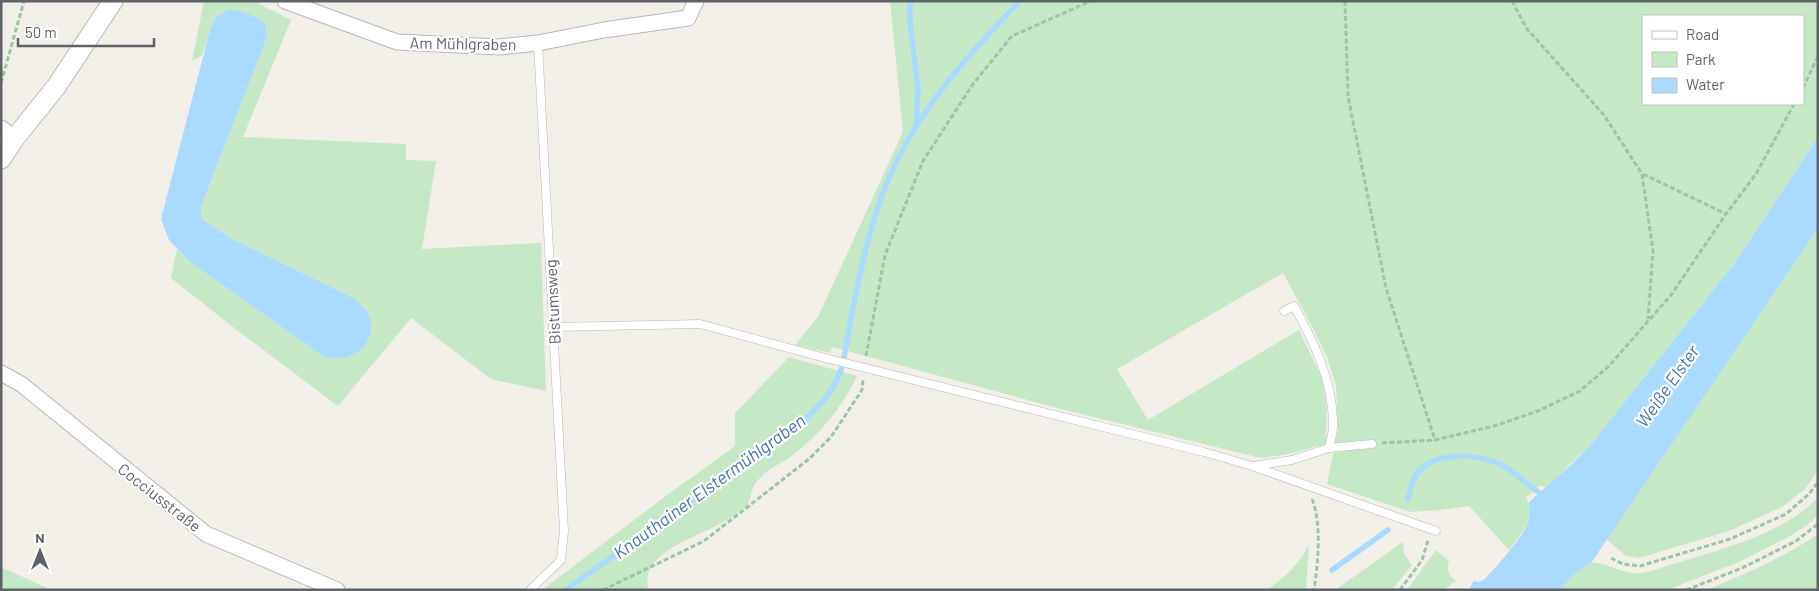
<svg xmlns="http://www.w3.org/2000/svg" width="1819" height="591" font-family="Barlow,sans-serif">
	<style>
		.green { fill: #c5e8c5; fill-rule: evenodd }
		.water { fill: #aadaff }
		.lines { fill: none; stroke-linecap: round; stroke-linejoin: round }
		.stream { stroke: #aadaff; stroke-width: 5.5 }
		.service-casing { stroke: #b5b8bc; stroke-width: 9 }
		.minor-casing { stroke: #b5b8bc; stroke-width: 17 }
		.tertiary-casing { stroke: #b5b8bc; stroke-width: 21 }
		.path { stroke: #9cc7a9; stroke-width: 3; stroke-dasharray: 5 2.5; stroke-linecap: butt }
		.service { stroke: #fff; stroke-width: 8 }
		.minor { stroke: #fff; stroke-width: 15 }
		.tertiary { stroke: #fff; stroke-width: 19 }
		.labels { text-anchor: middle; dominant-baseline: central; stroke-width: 4.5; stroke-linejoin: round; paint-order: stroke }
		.street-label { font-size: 16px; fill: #5f6368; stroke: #fff }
		.water-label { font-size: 18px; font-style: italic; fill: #4174aa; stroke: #fff }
	</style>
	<rect width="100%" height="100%" fill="#f1efe8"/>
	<!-- green -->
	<g class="green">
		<polygon points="204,1 253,1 291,20 243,137 406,144 406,160 436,161 422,249 541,243 546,391 491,379 411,318 338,406 233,327 171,278 177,249 190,262 324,357 371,324 366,309 354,298 232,239 202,219 201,207 267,37 266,26 228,10 216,17 210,30 202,56 192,61"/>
		<path d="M890,1H1818V137L1734,264L1593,442L1546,488L1540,485L1526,498C1538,517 1520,535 1509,550L1469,506L1440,510L1411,512L1327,484L1338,429L1336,385L1327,357L1314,330L1283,273L1117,369L1148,420L1299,330L1322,378L1327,408L1326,444L1289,454L1261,458L1061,409L833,347L830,353L795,345L818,317L903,132ZM1643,16H1803V104H1643Z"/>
		<polygon points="1818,228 1818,470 1805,489 1782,507 1729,531 1639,558 1626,556 1606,539"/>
		<path d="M789,357L857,376C843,406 820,434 793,455C783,463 770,467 762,476C759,479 756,482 754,485C751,491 751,501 746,506C721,532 671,537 650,568C647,573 647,583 648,590H542L666,496L735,446V413Z"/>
		<path d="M1818,497V515L1810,523L1792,535L1739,562L1667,590H1560C1568,580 1578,565 1592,563C1604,561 1622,575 1640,573C1652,572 1665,566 1677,563C1721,549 1786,533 1818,497Z"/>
		<path d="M1818,534V590H1706C1745,574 1783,558 1818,534Z"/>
		<polygon points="1403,542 1404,554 1412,565 1392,590 1335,590"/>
		<path d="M1309,545L1306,590H1267C1286,576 1298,566 1309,545Z"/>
		<path d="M1436,550L1449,561C1446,571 1449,575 1456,581L1443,590H1407Z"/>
		<polygon points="1,567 51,590 1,590"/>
	</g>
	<!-- water -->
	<g class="water">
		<path d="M228,10C244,12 255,14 266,26L267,37L201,207L202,219L232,239L354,298C358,302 363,306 366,310C378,329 368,350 347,357C340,359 331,357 324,357L190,262L169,240L161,219L210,30L216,17Z"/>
		<path d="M1818,137V228L1591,563C1578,569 1570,578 1560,590H1468L1474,581L1479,582L1485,579C1497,565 1522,539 1528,522C1530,515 1530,509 1529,502L1571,465L1593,442L1734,264Z"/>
	</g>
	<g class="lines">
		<!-- stream -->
		<g class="stream">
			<polyline points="910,1 910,21 918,90 916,126"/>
			<path d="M1408,499C1411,489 1413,475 1422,468C1444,450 1486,454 1509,469C1521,477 1532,491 1546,496"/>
			<polyline points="1332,570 1388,530"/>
			<path d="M565,590L801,424C816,409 832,394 840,373C846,354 848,333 852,313C862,264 872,213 894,167C924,103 971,52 1020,1"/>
		</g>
		<defs>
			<g id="service">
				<path d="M1284,311L1294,306C1314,342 1332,379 1333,421C1334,430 1331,440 1329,448"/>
				<polyline points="553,327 700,324 829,359 1204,452 1252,466 1436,531"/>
				<polyline points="1254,466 1292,460 1329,448 1372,444"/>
				<polyline points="530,590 561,560 564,531 538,43"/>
			</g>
			<g id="minor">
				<polyline points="285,1 397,42 499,47 538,43 604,30 688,18 696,1"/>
				<polyline points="1,128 15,138"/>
				<polyline points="1,373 21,384 206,534 337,590"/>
			</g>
			<polyline id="tertiary" points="1,159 15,138 56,87 113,1"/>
		</defs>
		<!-- service casing -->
		<use href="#service" class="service-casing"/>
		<!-- minor casing -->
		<use href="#minor" class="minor-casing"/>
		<!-- tertiary casing -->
		<use href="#tertiary" class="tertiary-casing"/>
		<!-- path -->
		<g class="path">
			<polyline points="1345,1 1348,96 1386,288 1435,440"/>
			<polyline points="1512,1 1527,29 1604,115 1642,174 1653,251 1648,319"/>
			<polyline points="1,83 24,1"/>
			<polyline points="1803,88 1818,56"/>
			<polyline points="1643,174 1726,214"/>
			<polyline points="866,356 885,255 923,161 973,84 1012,36 1091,1"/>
			<polyline points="1382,443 1435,440 1494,426 1538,411 1580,391 1609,366 1671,295 1726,214 1756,174 1794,104"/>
			<path d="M1312,499C1322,523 1318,564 1314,590"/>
			<polyline points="1611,558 1623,564 1640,566 1730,539 1786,514 1809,494 1818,482"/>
			<polyline points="603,590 704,541 809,459 831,437 862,390 863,380"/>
			<polyline points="1400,590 1422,560 1428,541"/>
			<polyline points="1686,590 1742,568 1796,541 1818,524"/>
		</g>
		<!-- service -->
		<use href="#service" class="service"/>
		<!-- minor -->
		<use href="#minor" class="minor"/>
		<!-- tertiary -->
		<use href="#tertiary" class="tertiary"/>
	</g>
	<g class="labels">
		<!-- street labels -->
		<g class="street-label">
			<text transform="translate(463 43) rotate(1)">Am Mühlgraben</text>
			<text transform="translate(552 302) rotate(-93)">Bistumsweg</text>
			<text transform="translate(160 497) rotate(38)">Cocciusstraße</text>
		</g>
		<!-- water labels -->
		<g class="water-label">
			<text transform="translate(1667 386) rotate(-55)">Weiße Elster</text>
			<text transform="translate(709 486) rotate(-36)">Knauthainer Elstermühlgraben</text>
		</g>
	</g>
	<!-- border -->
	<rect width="1819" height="591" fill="none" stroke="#5f6368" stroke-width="5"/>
	<!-- legend -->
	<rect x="1642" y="15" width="162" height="90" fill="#ffffff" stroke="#bfc1c3"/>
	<rect x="1652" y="31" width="25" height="8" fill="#ffffff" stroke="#bfc1c3"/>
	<text x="1686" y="40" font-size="15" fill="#5f6368">Road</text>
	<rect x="1652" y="52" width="25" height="15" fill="#c5e8c5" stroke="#bfc1c3"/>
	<text x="1686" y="65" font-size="15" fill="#5f6368">Park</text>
	<rect x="1652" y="78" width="25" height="15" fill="#aadaff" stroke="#bfc1c3"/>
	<text x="1686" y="90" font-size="15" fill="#5f6368">Water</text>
	<!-- north arrow -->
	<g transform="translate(40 551)" stroke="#ffffff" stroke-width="4" paint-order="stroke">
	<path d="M0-4L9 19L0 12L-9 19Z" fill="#5f6368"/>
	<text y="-8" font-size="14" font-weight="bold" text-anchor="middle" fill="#5f6368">N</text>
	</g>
	<!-- scale -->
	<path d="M18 38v8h136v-8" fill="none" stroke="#5f6368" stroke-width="2.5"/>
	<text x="25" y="38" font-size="15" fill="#5f6368" stroke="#ffffff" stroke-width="4" paint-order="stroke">50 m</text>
</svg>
